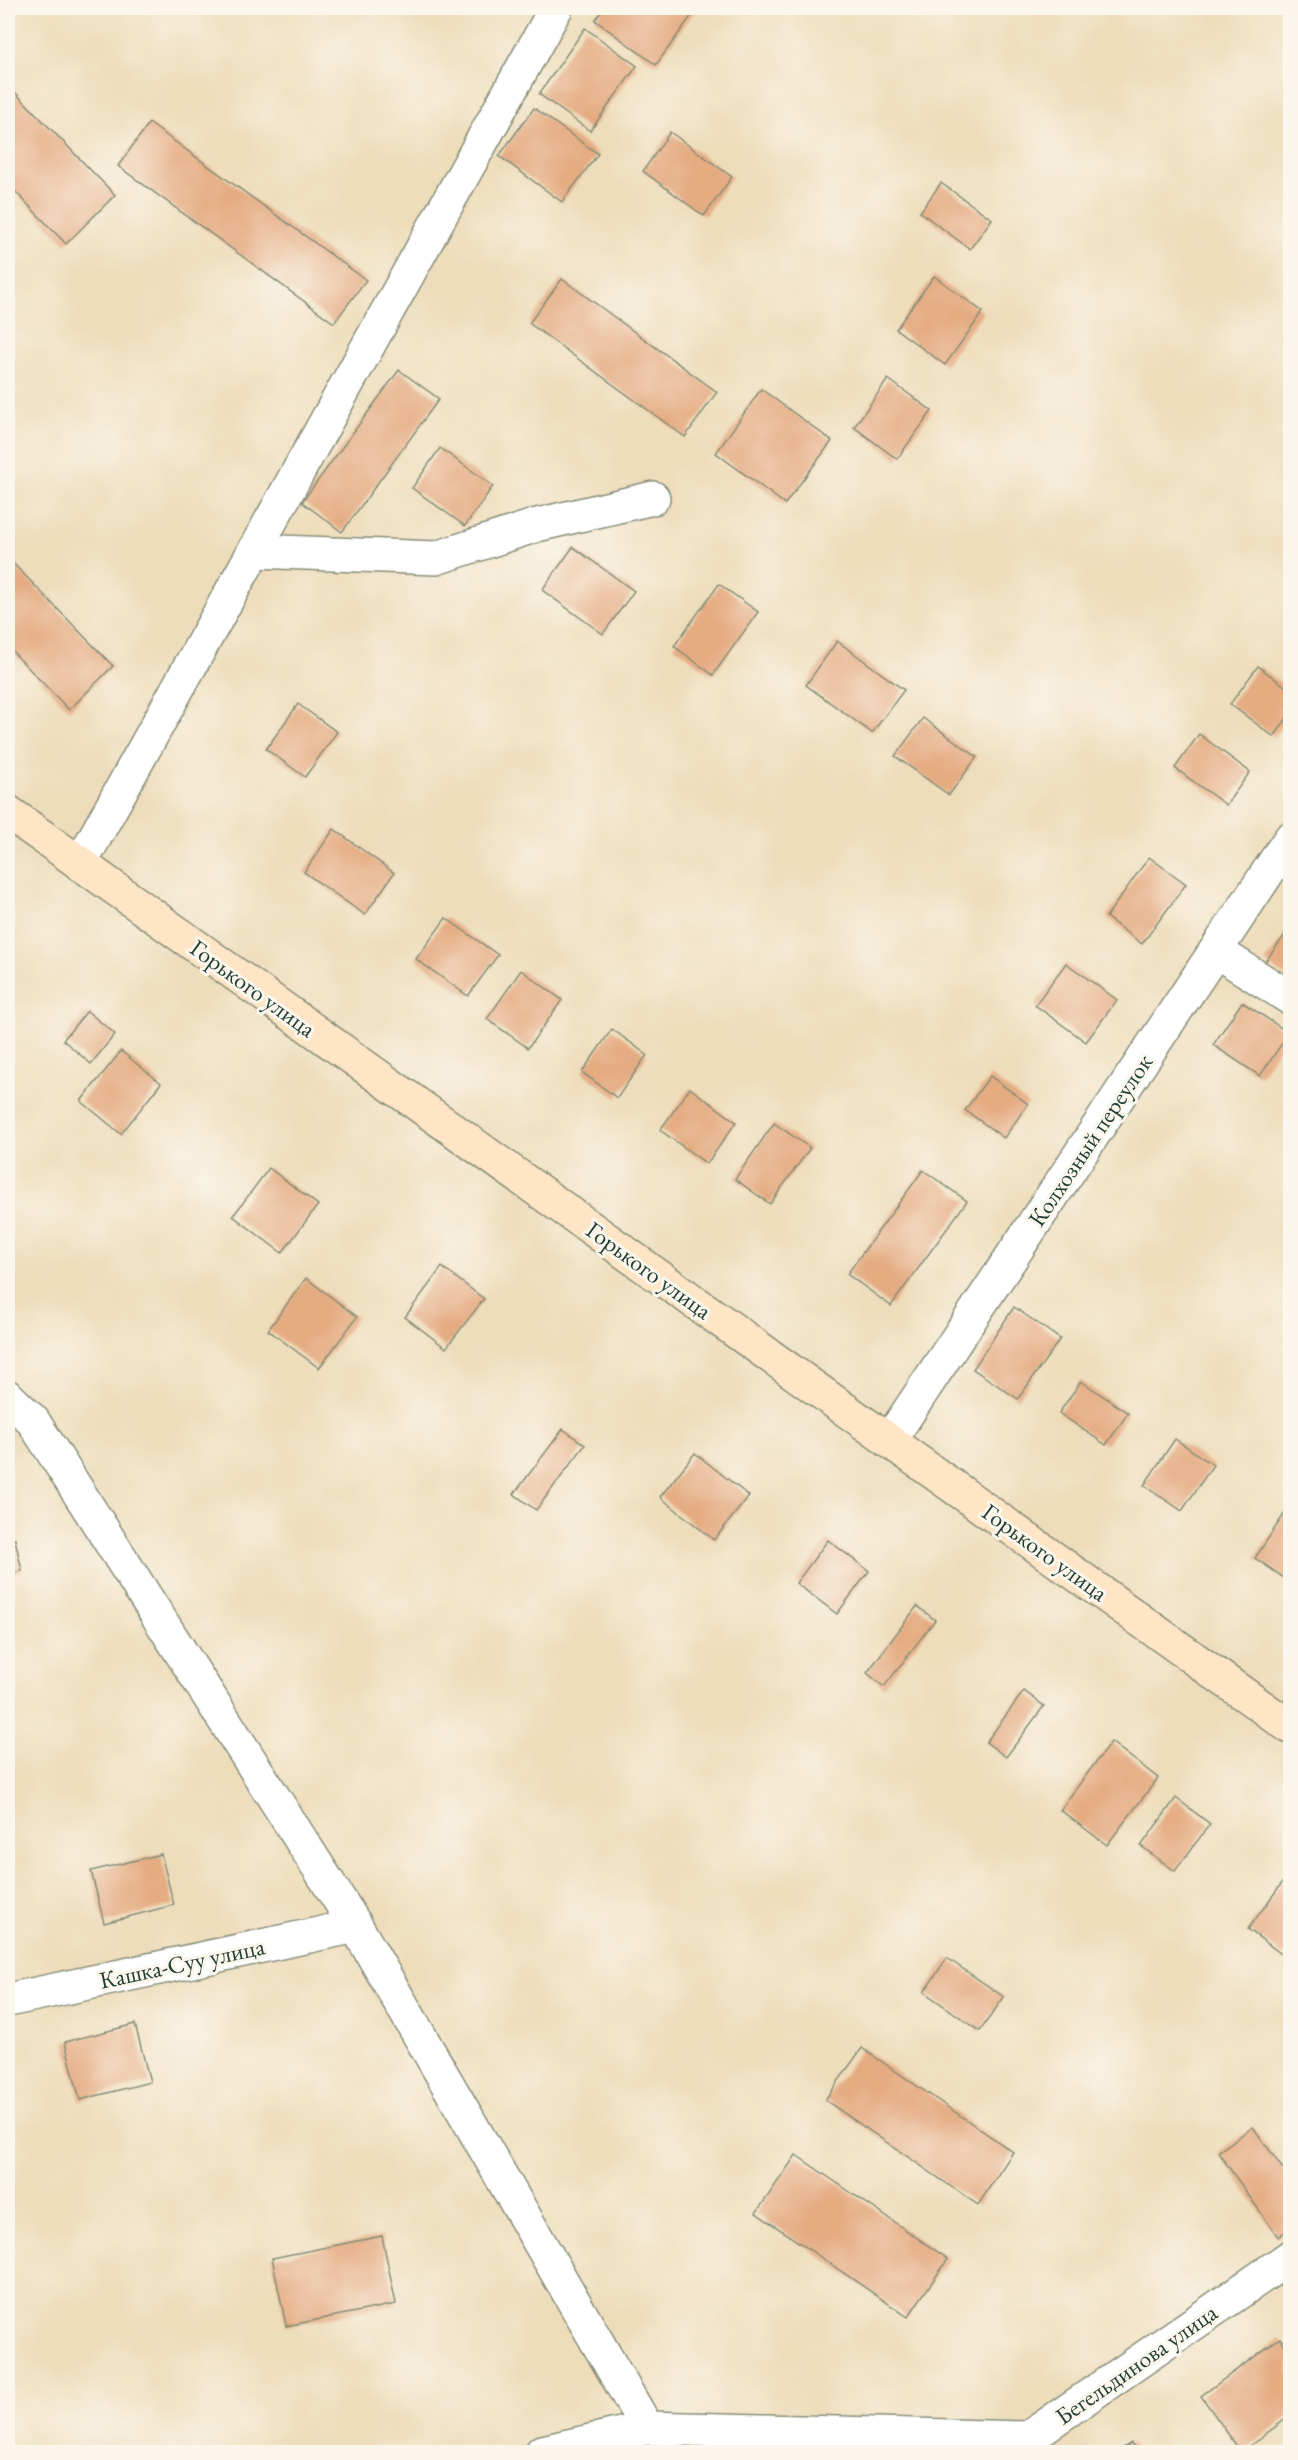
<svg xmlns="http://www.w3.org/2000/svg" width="1298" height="2460" font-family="'EB Garamond',serif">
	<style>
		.building { fill: #e5ac82 }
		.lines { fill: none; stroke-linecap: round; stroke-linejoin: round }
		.street-casing { stroke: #868d78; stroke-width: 36 }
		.secondary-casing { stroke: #868d78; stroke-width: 36 }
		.street { stroke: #fff; stroke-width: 33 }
		.secondary { stroke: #fde5c5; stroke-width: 33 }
		.labels { text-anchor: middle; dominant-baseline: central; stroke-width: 6; stroke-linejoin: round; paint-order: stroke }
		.street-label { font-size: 24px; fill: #1f3d34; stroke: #fbf7ec }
	</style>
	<rect width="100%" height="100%" fill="#fbf7ec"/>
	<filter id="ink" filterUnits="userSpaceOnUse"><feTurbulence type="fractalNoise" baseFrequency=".0167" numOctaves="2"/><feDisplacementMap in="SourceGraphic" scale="12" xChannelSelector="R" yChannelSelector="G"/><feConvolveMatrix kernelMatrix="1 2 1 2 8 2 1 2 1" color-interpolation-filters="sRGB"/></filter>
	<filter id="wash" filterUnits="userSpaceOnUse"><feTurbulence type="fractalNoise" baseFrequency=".008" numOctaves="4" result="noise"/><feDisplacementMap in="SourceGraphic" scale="24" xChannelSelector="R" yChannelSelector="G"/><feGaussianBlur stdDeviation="1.35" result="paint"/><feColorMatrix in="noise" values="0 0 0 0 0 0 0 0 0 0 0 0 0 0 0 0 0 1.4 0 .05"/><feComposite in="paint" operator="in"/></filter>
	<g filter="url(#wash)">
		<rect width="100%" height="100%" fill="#edb"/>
		<g id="blocks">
			<!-- building -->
			<g class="building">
				<polygon points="604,8 697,8 656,65 595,20"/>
				<polygon points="585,28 637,66 590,131 539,94"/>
				<polygon points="8,85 115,195 66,244 8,184"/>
				<polygon points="534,108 598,154 562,202 499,156"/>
				<polygon points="149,123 366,280 334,323 118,166"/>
				<polygon points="670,132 732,177 704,216 643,171"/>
				<polygon points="941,183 992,219 970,249 920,212"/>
				<polygon points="934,276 983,312 945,365 896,329"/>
				<polygon points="562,279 717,392 685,437 529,323"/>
				<polygon points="399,370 439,399 342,532 302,502"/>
				<polygon points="888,379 932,411 897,459 854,427"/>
				<polygon points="761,389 832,441 785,504 716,453"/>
				<polygon points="440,448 493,486 465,526 412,488"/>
				<polygon points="573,547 634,591 603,634 542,590"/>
				<polygon points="8,558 113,666 69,710 8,647"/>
				<polygon points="719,584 758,612 713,675 674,646"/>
				<polygon points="837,641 904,690 872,733 806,685"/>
				<polygon points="1258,666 1290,690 1290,714 1274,737 1230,704"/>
				<polygon points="298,704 337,732 305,777 266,749"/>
				<polygon points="923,718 977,757 949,795 895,756"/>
				<polygon points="1199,734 1250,772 1226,805 1175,768"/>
				<polygon points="334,829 394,873 365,915 304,872"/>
				<polygon points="1149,857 1186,884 1142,944 1106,917"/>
				<polygon points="446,918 498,955 468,996 416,959"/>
				<polygon points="1290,928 1290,981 1265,962"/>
				<polygon points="1066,963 1117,1000 1086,1042 1035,1005"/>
				<polygon points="521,970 562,1000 528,1048 487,1019"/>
				<polygon points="1242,1002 1289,1033 1260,1076 1213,1045"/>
				<polygon points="87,1011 115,1034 91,1064 63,1040"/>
				<polygon points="612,1029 647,1055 617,1098 582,1072"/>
				<polygon points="121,1051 161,1083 121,1134 81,1101"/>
				<polygon points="990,1076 1028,1104 1004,1138 965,1110"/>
				<polygon points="690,1088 736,1122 707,1164 660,1130"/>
				<polygon points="774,1123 810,1148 770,1204 735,1179"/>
				<polygon points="269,1168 318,1205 282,1253 233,1216"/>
				<polygon points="923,1170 967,1201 891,1306 847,1274"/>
				<polygon points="442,1267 484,1299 446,1348 405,1317"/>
				<polygon points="306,1278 357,1317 319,1368 268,1330"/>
				<polygon points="1014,1307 1060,1339 1018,1399 973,1369"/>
				<polygon points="1081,1381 1128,1413 1106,1445 1059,1413"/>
				<polygon points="563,1429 585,1445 536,1510 514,1494"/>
				<polygon points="1175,1439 1213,1465 1182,1511 1144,1485"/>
				<polygon points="695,1453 749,1496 714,1540 660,1497"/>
				<polygon points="1285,1513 1290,1517 1290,1582 1255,1558"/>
				<polygon points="15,1539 22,1571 8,1574 8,1540"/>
				<polygon points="828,1540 869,1571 837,1614 796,1583"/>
				<polygon points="917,1606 935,1620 884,1687 867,1673"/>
				<polygon points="1024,1691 1044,1706 1006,1757 986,1742"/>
				<polygon points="1111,1742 1158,1778 1107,1845 1060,1810"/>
				<polygon points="1176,1798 1210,1824 1175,1871 1141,1846"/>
				<polygon points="161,1854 174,1905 104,1923 91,1871"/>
				<polygon points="1285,1879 1290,1883 1290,1947 1284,1956 1248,1929"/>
				<polygon points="947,1958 1004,1997 980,2031 924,1992"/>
				<polygon points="135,2024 150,2082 80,2100 65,2042"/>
				<polygon points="862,2048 1013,2152 978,2205 825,2100"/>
				<polygon points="1253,2127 1290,2179 1290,2228 1278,2237 1218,2152"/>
				<polygon points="796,2155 948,2259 908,2317 756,2213"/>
				<polygon points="382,2236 396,2304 286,2326 272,2258"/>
				<polygon points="1280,2338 1290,2352 1290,2416 1241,2452 1201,2396"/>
				<polygon points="1131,2443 1138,2452 1117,2452"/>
			</g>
		</g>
	</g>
	<g filter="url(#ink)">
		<use href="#blocks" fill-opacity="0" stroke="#868d78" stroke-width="1.5"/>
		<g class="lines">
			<defs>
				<g id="street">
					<polyline points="254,551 436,558 537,525 653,498"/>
					<polyline points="80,864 556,8"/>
					<polyline points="1216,951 1290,998"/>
					<polyline points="8,1397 33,1421 356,1926 647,2428"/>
					<polyline points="889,1441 1290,839"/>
					<polyline points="8,2000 356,1926"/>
					<polyline points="542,2452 647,2428 1028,2438 1290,2257"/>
				</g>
				<polyline id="secondary" points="8,812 1290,1727"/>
			</defs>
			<!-- street casing -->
			<use href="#street" class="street-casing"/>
			<!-- secondary casing -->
			<use href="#secondary" class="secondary-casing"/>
			<!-- street -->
			<use href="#street" class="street"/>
			<!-- secondary -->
			<use href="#secondary" class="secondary"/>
		</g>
	</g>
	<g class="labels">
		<!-- street labels -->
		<g class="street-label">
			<text transform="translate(253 988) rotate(36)">Горького улица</text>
			<text transform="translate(1090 1140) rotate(-56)">Колхозный переулок</text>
			<text transform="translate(649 1270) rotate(36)">Горького улица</text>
			<text transform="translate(1045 1552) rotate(36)">Горького улица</text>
			<text transform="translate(182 1963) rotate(-12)">Кашка-Суу улица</text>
			<text transform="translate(1136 2364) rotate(-35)">Бегельдинова улица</text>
		</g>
	</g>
	<!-- margin -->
	<rect width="1298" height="2460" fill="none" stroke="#fbf7ec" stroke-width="30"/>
</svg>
